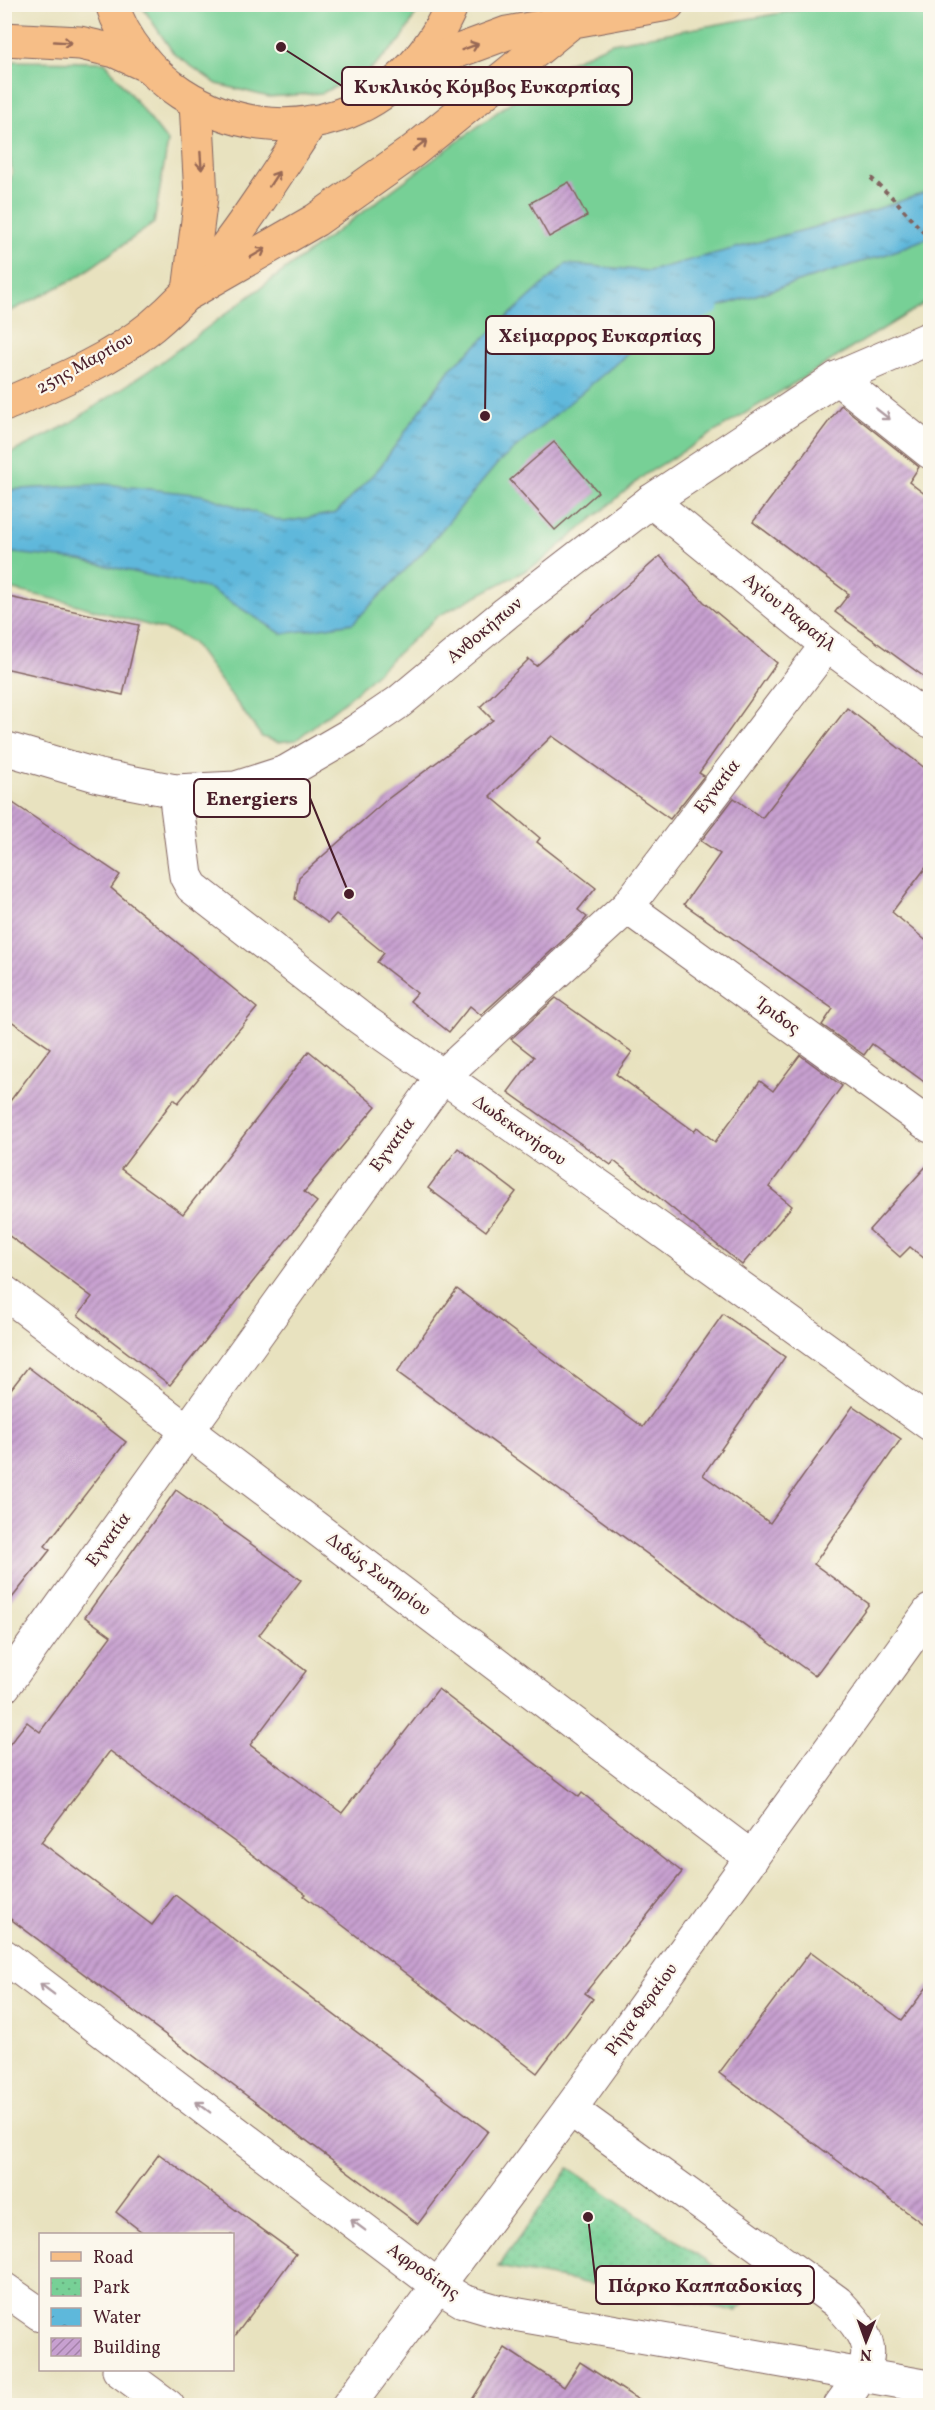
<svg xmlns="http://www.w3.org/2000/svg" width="935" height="2410" font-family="Vollkorn,serif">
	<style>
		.grass { fill: #77d096; stroke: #607860; stroke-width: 1.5 }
		.park { fill: url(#park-dots); stroke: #607860; stroke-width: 1.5 }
		.water { fill: url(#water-ripples); stroke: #546c83; stroke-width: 1.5 }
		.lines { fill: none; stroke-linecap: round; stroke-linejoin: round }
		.stream { stroke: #5eb8db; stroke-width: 15 }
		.building { fill: url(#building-hatch) }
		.minor-casing { stroke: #81635f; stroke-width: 35 }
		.major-casing { stroke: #81635f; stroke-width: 35 }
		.highway-casing { stroke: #81635f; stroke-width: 35 }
		.path { stroke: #81635f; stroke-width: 4; stroke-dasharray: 4.5 4.5; stroke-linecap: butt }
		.minor { stroke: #fff; stroke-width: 33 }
		.major { stroke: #f6be87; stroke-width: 33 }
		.highway { stroke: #f6be87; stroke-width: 33 }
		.oneway { stroke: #976754 }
		.oneway2 { stroke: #ae9aa0 }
		.labels { text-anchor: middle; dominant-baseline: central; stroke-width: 4.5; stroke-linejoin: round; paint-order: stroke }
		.street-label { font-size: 18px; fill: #4a1f2b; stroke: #fbf7ec }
		.leader { fill: none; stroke: #4a1f2b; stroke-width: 2 }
		.callout-dot { fill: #4a1f2b; stroke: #fbf7ec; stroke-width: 2 }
		.callout { fill: #fbf7ec; stroke: #4a1f2b; stroke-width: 2 }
		.callout-label { font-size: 20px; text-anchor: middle; font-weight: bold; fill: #4a1f2b }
	</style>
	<defs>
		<pattern id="park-dots" width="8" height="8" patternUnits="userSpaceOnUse" patternTransform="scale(1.5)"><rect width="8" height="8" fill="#77d096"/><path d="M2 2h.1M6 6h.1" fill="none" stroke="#68b281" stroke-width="1.8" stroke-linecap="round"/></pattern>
		<pattern id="water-ripples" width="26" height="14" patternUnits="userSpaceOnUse" patternTransform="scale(1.5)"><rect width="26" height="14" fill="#5eb8db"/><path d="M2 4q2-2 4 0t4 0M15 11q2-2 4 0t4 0" fill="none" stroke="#5095b2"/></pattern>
		<pattern id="building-hatch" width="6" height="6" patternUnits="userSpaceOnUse" patternTransform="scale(1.5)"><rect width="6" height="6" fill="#c7a0d0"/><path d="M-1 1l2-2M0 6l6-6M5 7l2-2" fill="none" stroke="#a482a9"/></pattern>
	</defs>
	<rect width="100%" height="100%" fill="#fbf7ec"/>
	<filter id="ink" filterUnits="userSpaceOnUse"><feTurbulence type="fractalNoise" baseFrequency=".0167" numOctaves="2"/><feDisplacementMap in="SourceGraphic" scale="12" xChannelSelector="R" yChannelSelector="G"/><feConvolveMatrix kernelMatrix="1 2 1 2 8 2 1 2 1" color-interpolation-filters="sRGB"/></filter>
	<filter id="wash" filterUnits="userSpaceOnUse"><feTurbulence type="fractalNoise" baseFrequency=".008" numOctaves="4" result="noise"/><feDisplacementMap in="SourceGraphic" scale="24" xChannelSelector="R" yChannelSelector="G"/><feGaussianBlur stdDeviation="1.35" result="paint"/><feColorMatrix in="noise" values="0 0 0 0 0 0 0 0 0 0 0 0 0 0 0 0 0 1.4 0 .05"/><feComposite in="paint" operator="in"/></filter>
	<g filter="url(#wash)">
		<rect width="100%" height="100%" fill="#e8e2bf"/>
		<!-- grass -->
		<g class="grass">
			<polygon points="141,5 141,4 421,5 401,40 366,73 322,93 269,97 217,84 174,54"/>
			<polygon points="826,5 930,5 930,300 646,474 538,564 438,616 356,692 296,740 278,742 262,737 192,642 172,632 67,602 5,588 5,456 67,425 157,365 555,69 612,43"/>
			<polygon points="5,61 105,62 168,142 154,223 76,278 5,314 4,211 12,172 5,129"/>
		</g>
		<!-- park -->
		<polygon class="park" points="569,2168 754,2293 737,2311 498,2267"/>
		<!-- water -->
		<polygon class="water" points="930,191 930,237 887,254 663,324 498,463 422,553 353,623 282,634 210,589 80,560 5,552 5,490 105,484 202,495 284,522 336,513 380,467 450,369 566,264 649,271 853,217"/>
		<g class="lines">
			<!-- stream -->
			<polyline class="stream" points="637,338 712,307"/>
		</g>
		<g id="blocks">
			<!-- building -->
			<g class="building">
				<polygon points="569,182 587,216 549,237 530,203"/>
				<polygon points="841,405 919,467 909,482 930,498 930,681 835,612 849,594 753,522"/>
				<polygon points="554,442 598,492 555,530 510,480"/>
				<polygon points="660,556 704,602 777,663 699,773 704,776 670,819 552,736 490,796 540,838 537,842 596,888 578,910 587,917 582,923 481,1015 470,1006 449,1032 410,1001 417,993 377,962 384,953 336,914 328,923 295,899 299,877 385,801 493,720 480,707 529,659 536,666"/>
				<polygon points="4,596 139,625 123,695 4,668"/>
				<polygon points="847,708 930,772 930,862 892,912 930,944 930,1086 872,1044 864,1055 822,1025 833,1009 684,904 720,854 701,841 734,798 762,818"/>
				<polygon points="4,797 120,875 111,888 257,1008 178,1103 174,1099 121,1169 183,1214 309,1051 376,1106 304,1192 317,1202 170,1385 78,1315 92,1297 4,1232 4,1109 50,1048 4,1016"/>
				<polygon points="556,998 632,1052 616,1074 694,1131 697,1127 715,1142 760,1081 773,1091 800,1055 842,1086 769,1187 792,1206 742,1265 614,1161 611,1165 508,1092 534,1057 511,1039"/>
				<polygon points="458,1148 516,1192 486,1231 428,1188"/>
				<polygon points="930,1162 930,1263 910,1247 900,1257 869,1230"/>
				<polygon points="457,1289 643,1427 723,1314 785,1357 703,1475 770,1523 853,1406 901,1439 814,1564 869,1604 815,1676 397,1372"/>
				<polygon points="28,1367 126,1442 45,1546 50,1550 4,1608 4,1398"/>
				<polygon points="176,1490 301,1580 259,1635 306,1671 250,1745 342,1813 438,1689 579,1797 582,1793 682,1872 585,1993 593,1999 537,2073 304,1896 306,1894 110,1751 41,1842 152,1925 175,1895 488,2131 418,2224 4,1914 4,1751 27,1722 40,1732 111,1636 85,1617"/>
				<polygon points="810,1952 902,2020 930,1983 930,2229 719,2073"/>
				<polygon points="159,2154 296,2254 232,2340 232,2235 146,2235 116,2212"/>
				<polygon points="505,2348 564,2387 580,2362 648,2406 468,2406"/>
			</g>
		</g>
	</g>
	<g filter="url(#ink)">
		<use href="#blocks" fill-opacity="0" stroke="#81635f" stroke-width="1.5"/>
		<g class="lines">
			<defs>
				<g id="minor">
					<polyline points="837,378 930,452"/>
					<polyline points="651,501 827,645 930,721"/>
					<polyline points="4,748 99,776 175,791 236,788 286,772 355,732 399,702 506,613 651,501 837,378 930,338"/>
					<polyline points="175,791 186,876 192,887 360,1018 640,1215 930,1424"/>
					<polyline points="627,907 930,1126"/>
					<polyline points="4,1292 752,1858"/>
					<polyline points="4,1686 442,1077 627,907 827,645"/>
					<polyline points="4,1956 438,2286 463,2301 497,2311 930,2387"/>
					<path d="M570,2109L837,2302C880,2347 875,2358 840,2406"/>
					<polyline points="4,2289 40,2314"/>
					<polyline points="119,2370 168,2406"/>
					<polyline points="348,2406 570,2109 930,1611"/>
				</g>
				<g id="major">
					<path d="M112,4C123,40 150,73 181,93C284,160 406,116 452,4"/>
					<polyline points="189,291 201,197 196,102"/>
					<path d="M4,405C55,383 109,361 152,326C218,271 264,193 311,122"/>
				</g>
				<g id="highway">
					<polyline points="4,39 80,43 115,51 148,66"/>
					<polyline points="415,67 507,33 668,4"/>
					<polyline points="189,293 316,220 413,151 570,23"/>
				</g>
			</defs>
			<!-- minor casing -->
			<use href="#minor" class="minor-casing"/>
			<!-- major casing -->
			<use href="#major" class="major-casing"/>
			<!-- highway casing -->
			<use href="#highway" class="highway-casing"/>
			<!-- path -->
			<polyline class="path" points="871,178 896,201 930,240"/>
			<!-- minor -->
			<use href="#minor" class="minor"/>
			<!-- major -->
			<use href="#major" class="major"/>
			<!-- highway -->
			<use href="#highway" class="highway"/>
		</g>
		<!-- one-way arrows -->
		<defs><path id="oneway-shaft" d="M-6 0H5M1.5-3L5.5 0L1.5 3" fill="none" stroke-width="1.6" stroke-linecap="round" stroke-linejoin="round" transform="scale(1.5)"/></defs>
		<g class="oneway">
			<use href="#oneway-shaft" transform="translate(63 42) rotate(3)"/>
			<use href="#oneway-shaft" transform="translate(470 47) rotate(-20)"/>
			<use href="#oneway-shaft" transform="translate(420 145) rotate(-38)"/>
			<use href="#oneway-shaft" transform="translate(201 161) rotate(86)"/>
			<use href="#oneway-shaft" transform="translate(274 179) rotate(-57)"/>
			<use href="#oneway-shaft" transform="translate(258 253) rotate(-30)"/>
		</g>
		<g class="oneway2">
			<use href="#oneway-shaft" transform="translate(883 414) rotate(38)"/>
			<use href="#oneway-shaft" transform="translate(47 1989) rotate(-143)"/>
			<use href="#oneway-shaft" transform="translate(203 2107) rotate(-143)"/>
			<use href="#oneway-shaft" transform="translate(358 2225) rotate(-143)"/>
		</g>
	</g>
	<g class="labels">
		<!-- street labels -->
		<g class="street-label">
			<text transform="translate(85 364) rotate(-29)">25ης Μαρτίου</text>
			<text transform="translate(789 613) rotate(39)">Αγίου Ραφαήλ</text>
			<text transform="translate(485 631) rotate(-40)">Ανθοκήπων</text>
			<text transform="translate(718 787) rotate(-53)">Εγνατία</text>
			<text transform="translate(778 1017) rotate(36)">Ίριδος</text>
			<text transform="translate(519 1131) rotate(35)">Δωδεκανήσου</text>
			<text transform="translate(393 1145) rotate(-54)">Εγνατία</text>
			<text transform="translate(109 1540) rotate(-54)">Εγνατία</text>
			<text transform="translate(378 1575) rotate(37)">Διδώς Σωτηρίου</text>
			<text transform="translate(642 2010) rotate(-54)">Ρήγα Φεραίου</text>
			<text transform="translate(423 2272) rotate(35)">Αφροδίτης</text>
		</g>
	</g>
	<!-- callouts -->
	<path class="leader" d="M281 47L342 86M485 416L486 335M349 894L310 798M588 2217L596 2285"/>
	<g class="callout-dot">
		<circle cx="281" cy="47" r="6"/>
		<circle cx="485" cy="416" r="6"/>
		<circle cx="349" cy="894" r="6"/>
		<circle cx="588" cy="2217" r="6"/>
	</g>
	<g class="callout">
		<rect x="342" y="67" width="290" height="38" rx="6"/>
		<rect x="486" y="316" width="228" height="38" rx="6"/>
		<rect x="194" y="779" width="116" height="38" rx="6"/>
		<rect x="596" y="2266" width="218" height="38" rx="6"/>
	</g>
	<g class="callout-label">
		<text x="487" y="93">Κυκλικός Κόμβος Ευκαρπίας</text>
		<text x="600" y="342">Χείμαρρος Ευκαρπίας</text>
		<text x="252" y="805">Energiers</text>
		<text x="705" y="2292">Πάρκο Καππαδοκίας</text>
	</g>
	<!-- margin -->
	<rect width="935" height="2410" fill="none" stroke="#fbf7ec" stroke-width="24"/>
	<!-- legend -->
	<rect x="39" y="2233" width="195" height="138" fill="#fbf7ec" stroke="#b4a19f" stroke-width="1.5"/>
	<rect x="51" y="2252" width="30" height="9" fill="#f6be87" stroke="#b4a19f" stroke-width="1.5"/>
	<text x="93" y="2263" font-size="18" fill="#4a1f2b">Road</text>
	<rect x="51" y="2278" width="30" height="18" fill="url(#park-dots)" stroke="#b4a19f" stroke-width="1.5"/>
	<text x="93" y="2293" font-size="18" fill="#4a1f2b">Park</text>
	<rect x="51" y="2308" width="30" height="18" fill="url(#water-ripples)" stroke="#b4a19f" stroke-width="1.5"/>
	<text x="93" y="2323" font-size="18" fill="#4a1f2b">Water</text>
	<rect x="51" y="2338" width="30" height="18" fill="url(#building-hatch)" stroke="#b4a19f" stroke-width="1.5"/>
	<text x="93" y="2353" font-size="18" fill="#4a1f2b">Building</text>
	<!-- north arrow -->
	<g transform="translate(866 2341) rotate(181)" stroke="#fbf7ec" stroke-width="4.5" paint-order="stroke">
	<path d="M0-4.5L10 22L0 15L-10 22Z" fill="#4a1f2b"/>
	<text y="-9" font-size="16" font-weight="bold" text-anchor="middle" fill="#4a1f2b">N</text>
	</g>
</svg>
